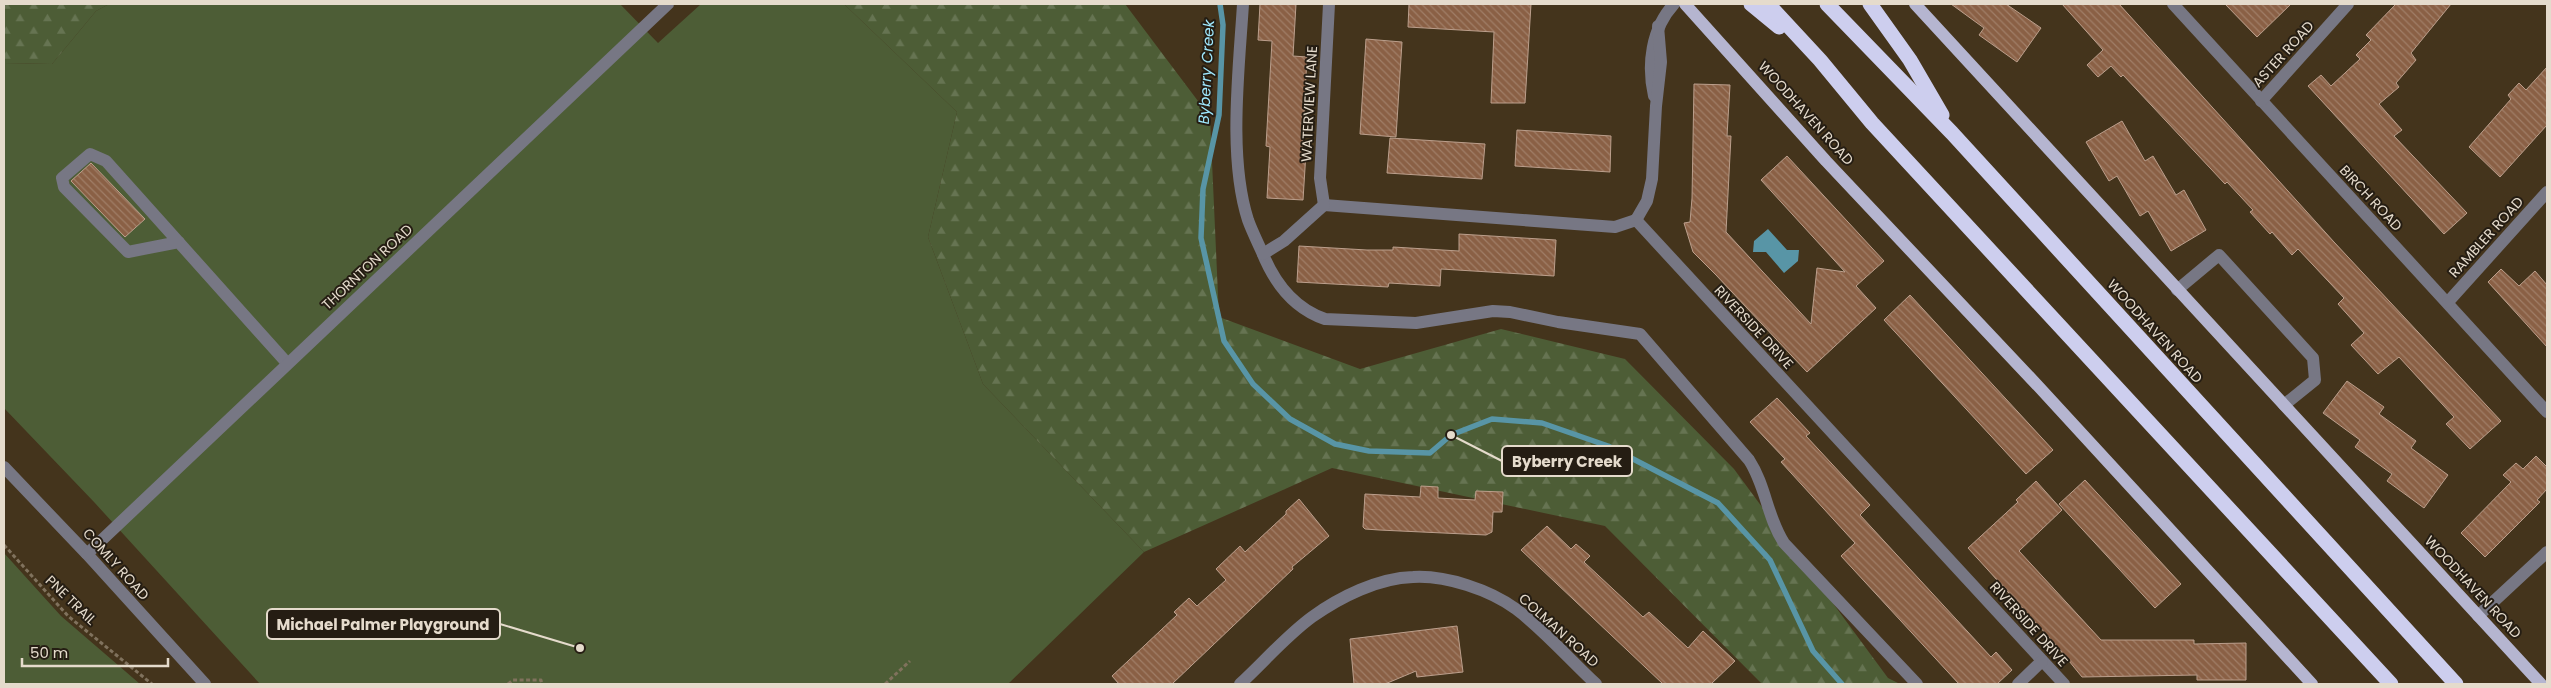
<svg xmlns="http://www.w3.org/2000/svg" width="2551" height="688" font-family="Poppins,sans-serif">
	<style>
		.green { fill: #4d5d36 }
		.forest { fill: url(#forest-firs) }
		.water { fill: #5895a6 }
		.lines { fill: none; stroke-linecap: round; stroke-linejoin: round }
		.stream { stroke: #5895a6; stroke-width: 5.5 }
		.building { fill: url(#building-back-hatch); stroke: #bc9f8c }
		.path { stroke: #80725d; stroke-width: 3; stroke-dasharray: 4 2.5; stroke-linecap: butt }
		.minor { stroke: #777784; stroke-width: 12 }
		.major { stroke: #b5b5d0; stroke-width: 12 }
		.highway { stroke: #cdceee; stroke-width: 15 }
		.labels { text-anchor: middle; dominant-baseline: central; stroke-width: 4; stroke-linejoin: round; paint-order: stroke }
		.street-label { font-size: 14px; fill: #e5dbcc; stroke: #251d13 }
		.water-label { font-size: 15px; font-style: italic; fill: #9fe8fe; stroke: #251d13 }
		.leader { fill: none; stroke: #e5dbcc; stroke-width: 2 }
		.callout-dot { fill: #e5dbcc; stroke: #251d13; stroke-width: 2 }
		.callout { fill: #251d13; stroke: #e5dbcc; stroke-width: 2 }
		.callout-label { font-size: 15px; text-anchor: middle; font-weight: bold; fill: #e5dbcc }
	</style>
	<defs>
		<pattern id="forest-firs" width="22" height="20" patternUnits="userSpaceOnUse" patternTransform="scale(1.25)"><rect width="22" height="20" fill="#4d5d36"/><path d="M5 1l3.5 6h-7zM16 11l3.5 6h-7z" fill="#667452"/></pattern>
		<pattern id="building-back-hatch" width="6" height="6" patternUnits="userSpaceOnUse" patternTransform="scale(1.25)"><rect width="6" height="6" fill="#8a6045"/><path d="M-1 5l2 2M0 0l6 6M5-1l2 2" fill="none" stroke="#a07e67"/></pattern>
	</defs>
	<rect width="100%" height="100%" fill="#44341c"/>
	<!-- green -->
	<g class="green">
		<polygon points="109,4 620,4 658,43 701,4 844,4 957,112 928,237 983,384 1144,552 1008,684 260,684 94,502 4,408 4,63 52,64 96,11"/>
		<polygon points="4,553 61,616 140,684 4,684"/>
	</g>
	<!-- forest -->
	<g class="forest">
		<polygon points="4,4 109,4 96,11 52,64 4,63"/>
		<polygon points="844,4 1125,4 1210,117 1219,317 1360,369 1501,329 1625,359 1734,469 1888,678 1900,684 1762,684 1605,526 1332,468 1144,552 983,384 928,237 957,112"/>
	</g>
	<!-- water -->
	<polygon class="water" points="1768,229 1787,250 1799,250 1798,261 1784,273 1766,252 1753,252 1754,241"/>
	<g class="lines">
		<!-- stream -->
		<polyline class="stream" points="1220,4 1223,25 1219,115 1203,189 1201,238 1224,341 1253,384 1290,419 1335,444 1369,451 1430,453 1451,435 1492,419 1542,423 1608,446 1718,503 1770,560 1813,651 1842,684"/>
	</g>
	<!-- building -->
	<g class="building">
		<polygon points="1260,4 1296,4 1293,56 1307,57 1302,151 1306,152 1303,200 1267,198 1270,147 1266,146 1272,41 1258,40"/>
		<polygon points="1409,4 1531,4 1525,103 1491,103 1494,32 1408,27"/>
		<polygon points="1951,4 2006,4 2041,28 2017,62 1979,35 1984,28"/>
		<polygon points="2062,4 2119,4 2334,242 2501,421 2470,449 2446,424 2454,417 2399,357 2378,374 2351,345 2364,333 2338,304 2344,298 2298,249 2292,255 2272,232 2270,234 2250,212 2253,210 2227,182 2225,184 2123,75 2121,77 2111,66 2098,77 2087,65 2103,50"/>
		<polygon points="2225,4 2291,4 2257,37"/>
		<polygon points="2396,4 2451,4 2411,53 2416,60 2396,83 2399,87 2379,104 2402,130 2394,136 2467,213 2444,234 2308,86 2321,75 2331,86 2360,59 2356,55 2371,40 2366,35"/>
		<polygon points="1366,39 1402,42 1396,137 1360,134"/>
		<polygon points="2547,67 2547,125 2500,177 2469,147 2511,99 2508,95 2519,83 2526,90"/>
		<polygon points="1694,84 1730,85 1727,136 1731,136 1726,232 1811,324 1817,268 1845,272 1761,180 1787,156 1884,261 1856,286 1876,308 1807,372 1716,275 1693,252 1684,223 1690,222 1692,198"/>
		<polygon points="2122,121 2145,161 2153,156 2176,195 2184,190 2206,230 2171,251 2148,211 2140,216 2117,176 2109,181 2086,142"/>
		<polygon points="1517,130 1611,136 1610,172 1515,166"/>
		<polygon points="1390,138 1485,144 1482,179 1387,173"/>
		<polygon points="91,163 145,219 125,237 71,181"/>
		<polygon points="1459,234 1556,240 1554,276 1441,269 1440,286 1389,283 1388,287 1297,282 1299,246 1367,250 1393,250 1393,247 1459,251"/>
		<polygon points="2501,269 2519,286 2535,271 2547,285 2547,347 2488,282"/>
		<polygon points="1910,295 2053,450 2026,474 1884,320"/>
		<polygon points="2347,381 2384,407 2379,414 2416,441 2411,448 2448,475 2424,508 2387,481 2392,474 2355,447 2360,440 2323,413"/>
		<polygon points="1777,398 1810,433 1806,436 1870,505 1860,515 1991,657 1996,652 2012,670 1997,684 1959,684 1841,556 1855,543 1781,462 1785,459 1750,422"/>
		<polygon points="2536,456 2547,467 2547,489 2537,500 2540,502 2485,557 2461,533 2511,482 2503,475 2516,463 2523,469"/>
		<polygon points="2085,480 2181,584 2155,608 2059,504"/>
		<polygon points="2036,481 2062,510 2019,551 2101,640 2194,640 2194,644 2246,643 2246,680 2197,680 2197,675 2082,677 2056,645 1968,548 2018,502 2016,500"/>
		<polygon points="1421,486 1438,487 1438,498 1475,500 1476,491 1503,492 1502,512 1493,512 1492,532 1486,535 1379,530 1365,529 1363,527 1365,494 1420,497"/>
		<polygon points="1299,499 1329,536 1292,567 1293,569 1172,684 1119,684 1112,676 1177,615 1174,612 1189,598 1197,606 1226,580 1216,569 1240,546 1245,552 1286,514 1286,511"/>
		<polygon points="1547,526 1571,549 1576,544 1590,556 1584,562 1643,617 1649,612 1688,648 1703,631 1735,661 1711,684 1663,684 1521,550"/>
		<polygon points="1457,626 1463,672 1417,677 1416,671 1385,684 1354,684 1350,639"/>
	</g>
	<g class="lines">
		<!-- path -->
		<g class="path">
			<polyline points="4,545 68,616 152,684"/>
			<polyline points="508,684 513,680 541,680 542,684"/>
			<polyline points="885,684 910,661"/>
		</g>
		<!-- minor -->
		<g class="minor">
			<path d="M1243,4C1239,69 1228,158 1248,220C1252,231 1257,241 1262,252C1274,282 1293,308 1325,319L1416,323L1493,311L1510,312L1558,322L1640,334L1749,460C1766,486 1767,517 1784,543L1917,684"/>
			<polyline points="2173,4 2547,412"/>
			<path d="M1654,96C1647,65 1651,29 1674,4"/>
			<polyline points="2261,101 2348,4"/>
			<polyline points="1324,205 1615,227 1636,220 2064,684"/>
			<polyline points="1324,205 1320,178 1329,4"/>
			<polyline points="1636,220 1647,201 1652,179 1656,106 1661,62 1658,26"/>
			<polyline points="179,242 128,252 64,187 62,178 90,154 106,161 287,363"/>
			<polyline points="1263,254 1284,241 1324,205"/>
			<polyline points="2177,290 2219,255 2313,358 2315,380 2284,405"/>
			<polyline points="2448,302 2547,192"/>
			<polyline points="4,467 87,554 205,684"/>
			<polyline points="87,554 668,4"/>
			<polyline points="2478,616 2547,552"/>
			<path d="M1240,684C1264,662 1286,636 1312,617C1340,597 1378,578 1413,577C1446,575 1490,590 1516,609C1543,629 1571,661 1596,684"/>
			<polyline points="2018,684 2042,661"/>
		</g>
		<!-- major -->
		<g class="major">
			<polyline points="1685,4 1826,161 2039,387 2312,684"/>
			<polyline points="1915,4 2541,684"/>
		</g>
		<!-- highway -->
		<g class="highway">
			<polyline points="1751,4 1779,27"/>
			<polyline points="1768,4 1820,60 1872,123 2391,684"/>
			<polyline points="1827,4 1952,133 2456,684"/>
			<polyline points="1870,4 1910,60 1942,115"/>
		</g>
	</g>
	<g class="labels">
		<!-- street labels -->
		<g class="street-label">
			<text transform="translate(2283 54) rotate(-48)">ASTER ROAD</text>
			<text transform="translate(1309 104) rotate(-87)">WATERVIEW LANE</text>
			<text transform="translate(1806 113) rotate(48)">WOODHAVEN ROAD</text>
			<text transform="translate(2371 198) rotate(47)">BIRCH ROAD</text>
			<text transform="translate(2486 237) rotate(-48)">RAMBLER ROAD</text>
			<text transform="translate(367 267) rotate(-43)">THORNTON ROAD</text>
			<text transform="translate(1754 327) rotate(47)">RIVERSIDE DRIVE</text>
			<text transform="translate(2155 331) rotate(48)">WOODHAVEN ROAD</text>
			<text transform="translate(116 564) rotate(48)">COMLY ROAD</text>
			<text transform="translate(2473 587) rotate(47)">WOODHAVEN ROAD</text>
			<text transform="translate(71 600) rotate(44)">PNE TRAIL</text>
			<text transform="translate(2029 624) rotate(48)">RIVERSIDE DRIVE</text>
			<text transform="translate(1559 630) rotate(42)">COLMAN ROAD</text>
		</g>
		<!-- water labels -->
		<g class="water-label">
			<text transform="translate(1206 72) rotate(-87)">Byberry Creek</text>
		</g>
	</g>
	<!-- callouts -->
	<path class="leader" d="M1451 435L1502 461M580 648L500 624"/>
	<g class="callout-dot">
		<circle cx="1451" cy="435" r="5"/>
		<circle cx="580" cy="648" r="5"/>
	</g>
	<g class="callout">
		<rect x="1502" y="446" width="130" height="30" rx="5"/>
		<rect x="267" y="609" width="233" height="30" rx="5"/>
	</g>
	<g class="callout-label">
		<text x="1567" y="467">Byberry Creek</text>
		<text x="383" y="630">Michael Palmer Playground</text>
	</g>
	<!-- border -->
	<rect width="2551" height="688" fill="none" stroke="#e5dbcc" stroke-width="10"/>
	<!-- scale -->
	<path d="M22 658v8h146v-8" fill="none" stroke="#e5dbcc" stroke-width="2.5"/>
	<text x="30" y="658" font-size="15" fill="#e5dbcc" stroke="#251d13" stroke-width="4" paint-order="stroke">50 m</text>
</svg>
